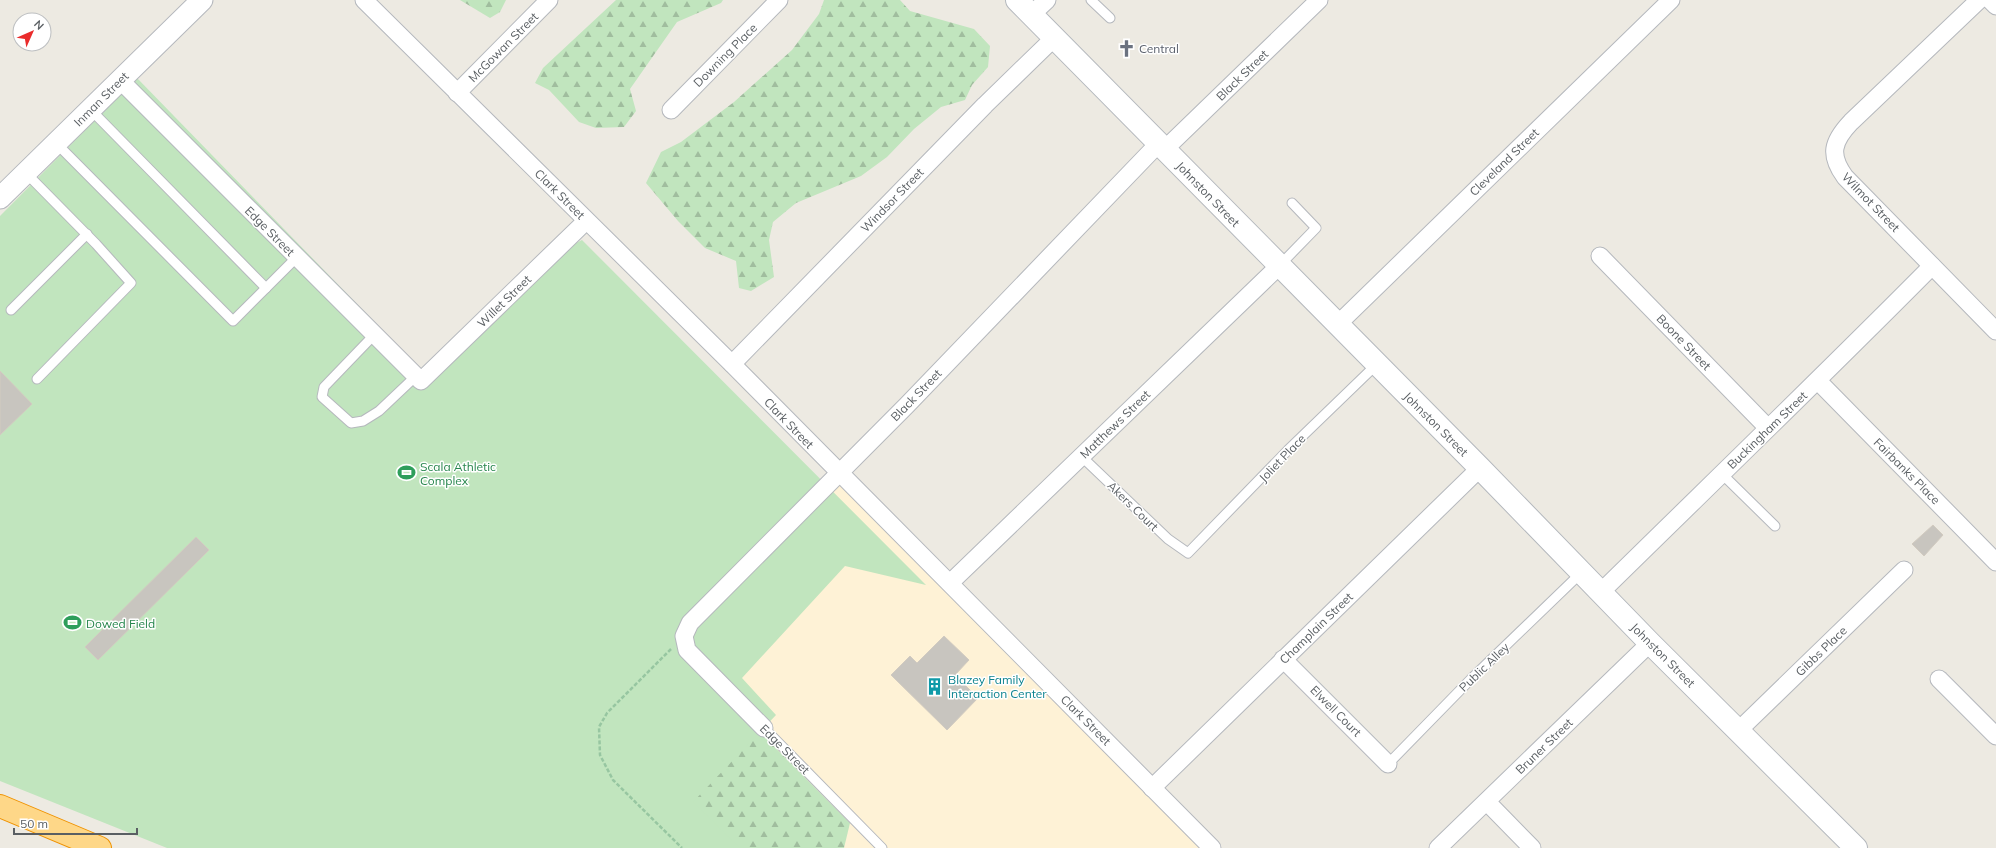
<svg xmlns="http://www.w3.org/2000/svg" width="1996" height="848" font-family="Mulish,sans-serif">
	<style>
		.commercial { fill: #fef2d6 }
		.forest { fill: url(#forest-firs) }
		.pitch { fill: #c1e5be }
		.building { fill: #c8c5bf; stroke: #d2cbc0 }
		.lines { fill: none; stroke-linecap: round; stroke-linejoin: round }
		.service-casing { stroke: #b5b8bd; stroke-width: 11 }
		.minor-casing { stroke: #b5b8bd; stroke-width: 19 }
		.tertiary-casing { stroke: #b5b8bd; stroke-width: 23 }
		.secondary-casing { stroke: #b4b8bd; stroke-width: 24 }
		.motorway-casing { stroke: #ef9200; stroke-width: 24 }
		.path { stroke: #97c6a1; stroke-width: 2.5; stroke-dasharray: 4 2; stroke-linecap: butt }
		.service { stroke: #fff; stroke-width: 9 }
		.minor { stroke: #fff; stroke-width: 17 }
		.tertiary { stroke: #fff; stroke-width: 21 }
		.secondary { stroke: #fff; stroke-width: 22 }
		.motorway { stroke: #fed788; stroke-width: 22 }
		.labels { text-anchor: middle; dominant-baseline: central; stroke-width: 3; stroke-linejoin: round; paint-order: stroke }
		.street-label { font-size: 12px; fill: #5a5f63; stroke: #fff }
		.worship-label { font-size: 12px; fill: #5b616d; stroke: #fff; text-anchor: start }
		.leisure-label { font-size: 12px; fill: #27864d; stroke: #fff; text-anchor: start }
		.culture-label { font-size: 12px; fill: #0d838f; stroke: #fff; text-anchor: start }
	</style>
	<defs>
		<pattern id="forest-firs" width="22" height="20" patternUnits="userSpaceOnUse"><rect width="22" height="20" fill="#c1e5be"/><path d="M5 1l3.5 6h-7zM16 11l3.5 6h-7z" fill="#a0bd9e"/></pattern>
	</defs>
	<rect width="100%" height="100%" fill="#edeae2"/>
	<!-- commercial -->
	<polygon class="commercial" points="839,474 1212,848 740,848 690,623"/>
	<!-- forest -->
	<g class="forest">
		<polygon points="460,0 506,0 500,12 490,18"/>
		<polygon points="616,0 723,0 721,3 677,22 630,89 636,111 624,127 596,128 579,122 549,90 535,83 543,68"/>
		<polygon points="824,0 900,0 910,11 974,29 990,46 988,67 972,85 965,100 941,107 914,129 887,157 861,176 796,203 773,222 769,240 774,277 751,291 739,288 736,261 705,248 678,221 646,183 661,152 681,142 734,102 792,50 819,14"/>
		<polygon points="638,690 720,692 850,823 844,848 701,848"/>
	</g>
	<!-- pitch -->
	<polygon class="pitch" points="137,78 431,380 570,246 582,240 926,585 845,566 742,678 776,715 693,802 740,848 167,848 0,781 0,216"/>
	<!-- building -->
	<g class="building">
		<polygon points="0,371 32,404 0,435"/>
		<polygon points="1933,525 1943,535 1924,556 1912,544"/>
		<polygon points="196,537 209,550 98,660 85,647"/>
		<polygon points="944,636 969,660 955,675 978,698 947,730 891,675 910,656 917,663"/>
	</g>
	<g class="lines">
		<defs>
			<g id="service">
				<polyline points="1091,0 1110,18"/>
				<polyline points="90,109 266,288"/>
				<polyline points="56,143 233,321 296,258"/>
				<polyline points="26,173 96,244 131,283 37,379"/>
				<polyline points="1279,266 1316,228 1292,203"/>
				<polyline points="11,310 87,234"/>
				<polyline points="374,335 324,387 322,397 351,423 363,421 379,411 416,376"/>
				<polyline points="1081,456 1168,539 1188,553 1288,450 1376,365"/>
				<polyline points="1722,474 1775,526"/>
				<polyline points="764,728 882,848"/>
				<polyline points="1388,764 1471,679 1582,572"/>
			</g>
			<g id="minor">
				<polyline points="364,0 732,364 1212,848"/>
				<path d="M1979,0L1851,122C1832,142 1829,155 1845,177L1996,331"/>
				<polyline points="1990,0 1996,6"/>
				<polyline points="1031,15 1047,0"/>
				<polyline points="120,80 421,381 586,221"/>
				<polyline points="457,93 549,0"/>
				<polyline points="671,110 779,0"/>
				<polyline points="1165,149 1319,0"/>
				<polyline points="1600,256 1768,428"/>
				<polyline points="1337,325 1671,0"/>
				<polyline points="732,364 985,105 1054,38"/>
				<polyline points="1818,381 1996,562"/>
				<polyline points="950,583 1279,266"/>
				<path d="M1601,592C1712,483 1823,376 1932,266"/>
				<polyline points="1283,659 1388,764"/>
				<polyline points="1939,679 1996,736"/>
				<polyline points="764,728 687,650 684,636 690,623 907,405 1159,143"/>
				<polyline points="1738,731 1904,570"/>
				<polyline points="1152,788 1480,468"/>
				<polyline points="1487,802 1532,848"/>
				<polyline points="1438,848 1650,643"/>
			</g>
			<polyline id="tertiary" points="0,198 202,0"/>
			<polyline id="secondary" points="1017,0 1480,468 1650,643 1856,848"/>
			<polyline id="motorway" points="0,806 100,848"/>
		</defs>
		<!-- service casing -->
		<use href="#service" class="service-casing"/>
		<!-- minor casing -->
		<use href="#minor" class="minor-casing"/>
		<!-- tertiary casing -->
		<use href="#tertiary" class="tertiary-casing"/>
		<!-- secondary casing -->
		<use href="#secondary" class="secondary-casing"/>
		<!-- motorway casing -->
		<use href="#motorway" class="motorway-casing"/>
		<!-- path -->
		<polyline class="path" points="671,649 607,713 599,727 600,755 613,780 682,848"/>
		<!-- service -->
		<use href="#service" class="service"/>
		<!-- minor -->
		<use href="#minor" class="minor"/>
		<!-- tertiary -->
		<use href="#tertiary" class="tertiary"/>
		<!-- secondary -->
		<use href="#secondary" class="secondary"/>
		<!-- motorway -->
		<use href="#motorway" class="motorway"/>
	</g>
	<!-- icons -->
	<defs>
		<symbol id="church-bare" viewBox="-9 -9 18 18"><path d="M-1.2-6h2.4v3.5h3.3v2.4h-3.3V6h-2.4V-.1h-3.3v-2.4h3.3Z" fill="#6b7280" stroke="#fff" stroke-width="2.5" paint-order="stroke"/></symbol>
		<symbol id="stadium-bare" viewBox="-9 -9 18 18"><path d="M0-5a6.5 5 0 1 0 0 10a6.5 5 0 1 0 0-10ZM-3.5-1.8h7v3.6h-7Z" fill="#2e9e5b" stroke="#fff" stroke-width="2.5" paint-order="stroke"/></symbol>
		<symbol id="building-bare" viewBox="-9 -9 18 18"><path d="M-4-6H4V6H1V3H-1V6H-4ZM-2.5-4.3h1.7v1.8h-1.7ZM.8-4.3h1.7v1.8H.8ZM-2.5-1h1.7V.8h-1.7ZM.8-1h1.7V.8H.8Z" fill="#0f9aa8" stroke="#fff" stroke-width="2.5" paint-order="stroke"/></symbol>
	</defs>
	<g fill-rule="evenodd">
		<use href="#church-bare" x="1114" y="36" width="25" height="25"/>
		<use href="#stadium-bare" x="394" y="460" width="25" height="25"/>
		<use href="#stadium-bare" x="60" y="610" width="25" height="25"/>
		<use href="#building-bare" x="922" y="674" width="25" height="25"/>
	</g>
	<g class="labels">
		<!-- street labels -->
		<g class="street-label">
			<text transform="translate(503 47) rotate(-45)">McGowan Street</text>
			<text transform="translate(725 55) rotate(-45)">Downing Place</text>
			<text transform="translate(1242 75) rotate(-44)">Black Street</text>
			<text transform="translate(101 99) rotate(-45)">Inman Street</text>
			<text transform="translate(1504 162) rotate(-44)">Cleveland Street</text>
			<text transform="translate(560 194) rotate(45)">Clark Street</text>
			<text transform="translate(1208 194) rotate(46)">Johnston Street</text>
			<text transform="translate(892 200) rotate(-46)">Windsor Street</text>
			<text transform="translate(1871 202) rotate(46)">Wilmot Street</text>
			<text transform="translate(270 231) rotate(45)">Edge Street</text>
			<text transform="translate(504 301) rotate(-44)">Willet Street</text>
			<text transform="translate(1684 342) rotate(46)">Boone Street</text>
			<text transform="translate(916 395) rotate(-46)">Black Street</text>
			<text transform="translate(789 423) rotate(46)">Clark Street</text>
			<text transform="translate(1115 424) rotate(-44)">Matthews Street</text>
			<text transform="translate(1436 424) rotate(45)">Johnston Street</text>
			<text transform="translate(1767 430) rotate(-44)">Buckingham Street</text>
			<text transform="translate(1282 458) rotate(-46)">Joliet Place</text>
			<text transform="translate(1907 471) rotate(45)">Fairbanks Place</text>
			<text transform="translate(1133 506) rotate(44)">Akers Court</text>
			<text transform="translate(1316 628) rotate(-44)">Champlain Street</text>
			<text transform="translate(1821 651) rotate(-44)">Gibbs Place</text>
			<text transform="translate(1663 655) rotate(45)">Johnston Street</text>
			<text transform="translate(1484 667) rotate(-44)">Public Alley</text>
			<text transform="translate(1336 711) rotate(45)">Elwell Court</text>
			<text transform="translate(1086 720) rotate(45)">Clark Street</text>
			<text transform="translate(1544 746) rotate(-44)">Bruner Street</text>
			<text transform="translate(785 749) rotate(45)">Edge Street</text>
		</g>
		<!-- worship labels -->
		<g class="worship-label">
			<text x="1139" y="48">Central</text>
		</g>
		<!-- leisure labels -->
		<g class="leisure-label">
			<text x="420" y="466">Scala Athletic<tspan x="420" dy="14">Complex</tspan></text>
			<text x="86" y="623">Dowed Field</text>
		</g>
		<!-- culture labels -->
		<g class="culture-label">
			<text x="948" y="679">Blazey Family<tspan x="948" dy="14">Interaction Center</tspan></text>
		</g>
	</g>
	<!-- north arrow -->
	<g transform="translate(32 32) rotate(45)"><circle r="19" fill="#ffffff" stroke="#bdbfc1"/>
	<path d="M0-3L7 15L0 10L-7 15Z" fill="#ea2b2b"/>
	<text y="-6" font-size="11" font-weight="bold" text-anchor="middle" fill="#5a5f63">N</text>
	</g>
	<!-- scale -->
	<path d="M14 828v6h123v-6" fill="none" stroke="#5a5f63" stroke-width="2"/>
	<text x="20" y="828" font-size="12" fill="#5a5f63" stroke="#ffffff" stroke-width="3" paint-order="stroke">50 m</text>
</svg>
